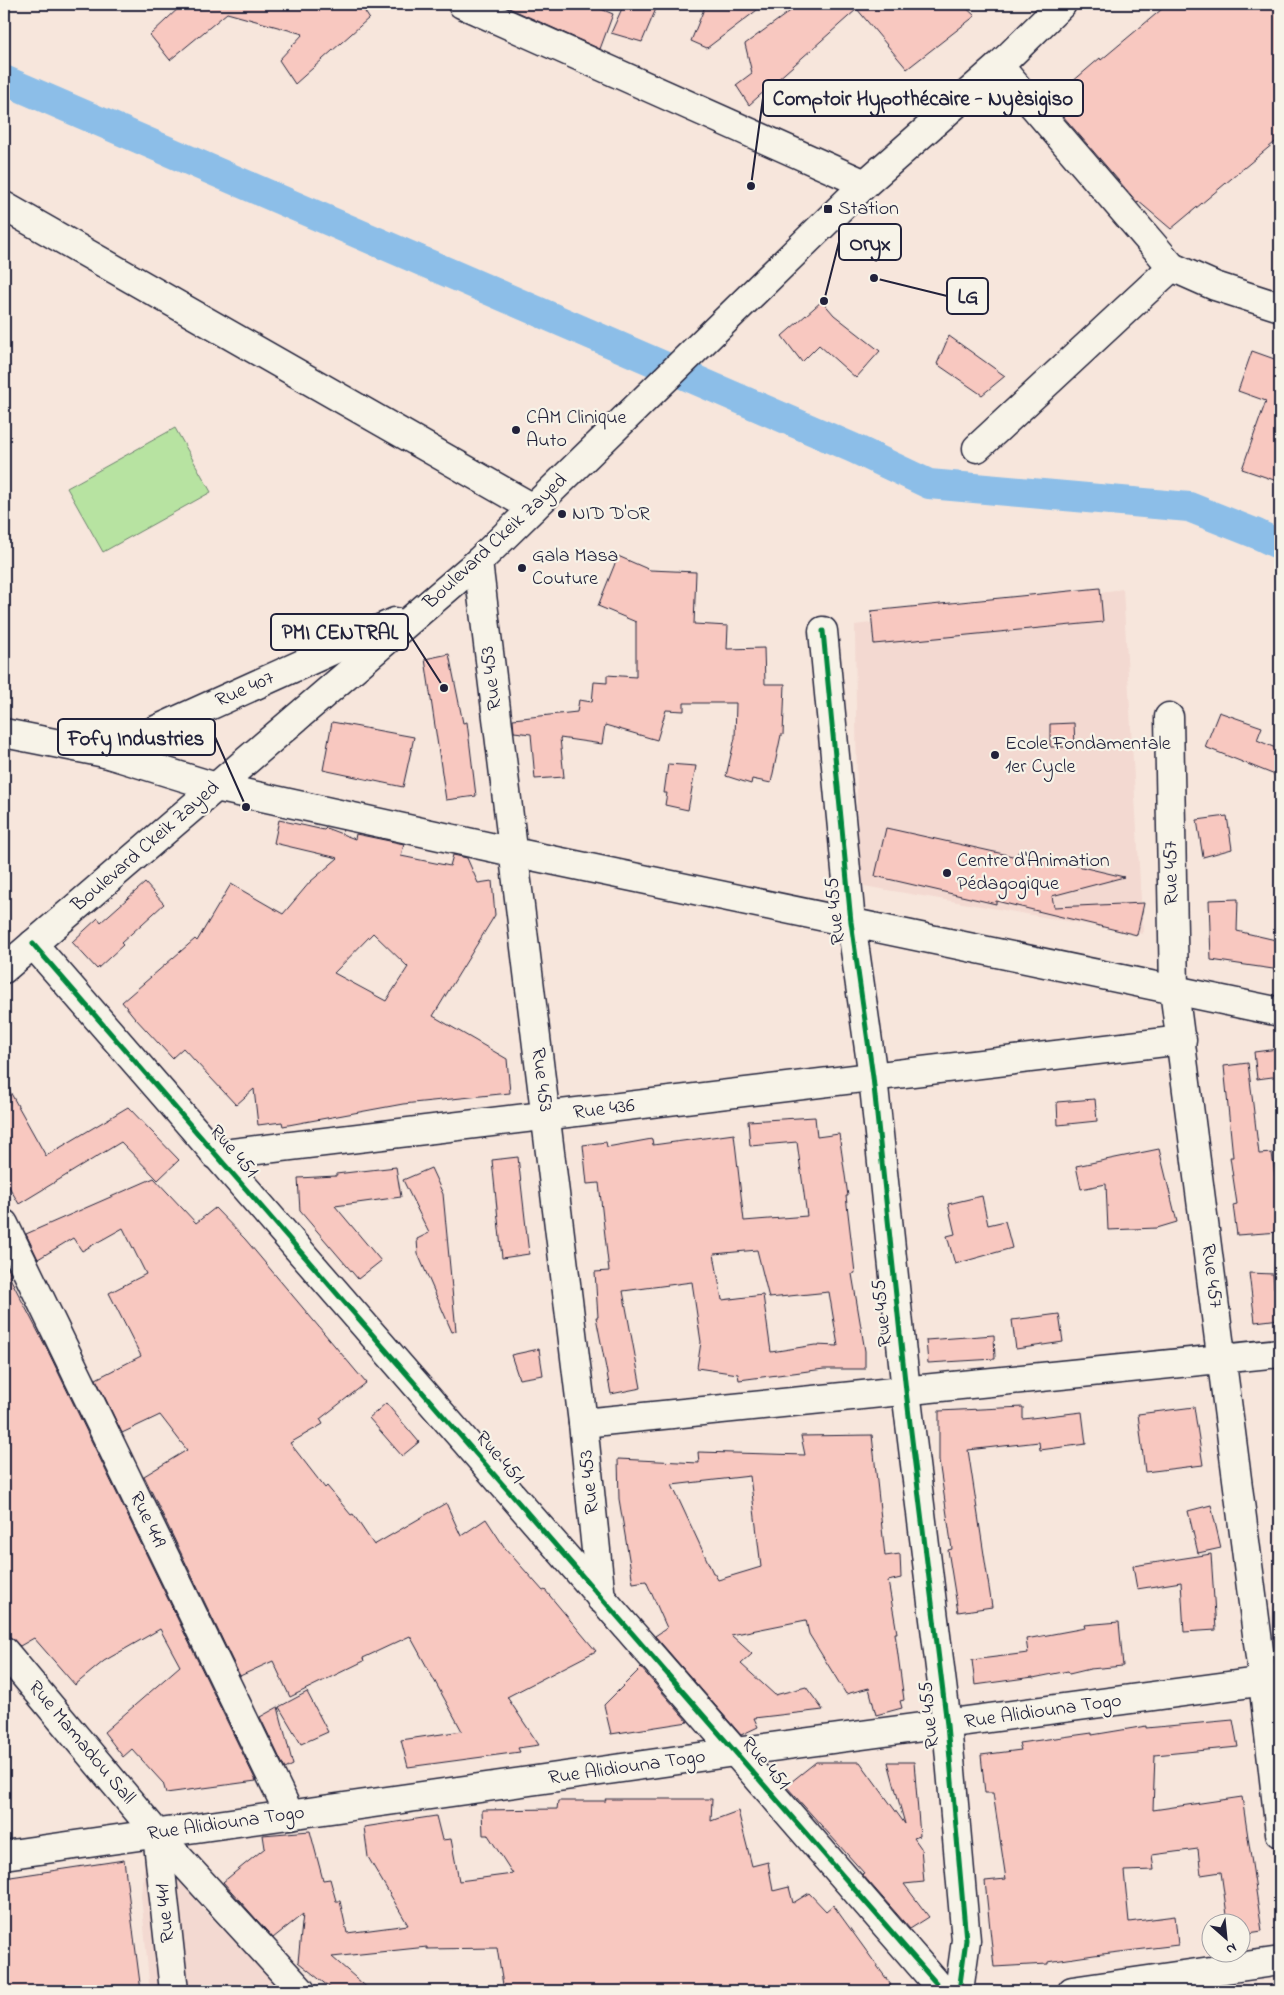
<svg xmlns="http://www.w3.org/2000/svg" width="1284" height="1995" font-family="'Indie Flower',sans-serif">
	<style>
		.built { fill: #f3d9d1 }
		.green { fill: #b7e3a1; stroke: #6c826e }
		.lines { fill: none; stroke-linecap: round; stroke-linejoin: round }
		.canal { stroke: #8cbee8; stroke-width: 30 }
		.building { fill: #f8c8c0; stroke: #22223b; fill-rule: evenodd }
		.minor-casing { stroke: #22223b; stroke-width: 31 }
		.tertiary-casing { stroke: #22223b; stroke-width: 31 }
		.secondary-casing { stroke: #22223b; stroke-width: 31 }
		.minor { stroke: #f7f3e8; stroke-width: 28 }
		.tertiary { stroke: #f7f3e8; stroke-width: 28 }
		.secondary { stroke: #f7f3e8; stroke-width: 28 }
		.cycleway-casing { stroke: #f7f3e8; stroke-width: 8 }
		.cycleway { stroke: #00873e; stroke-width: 5 }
		.poi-dot { fill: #22223b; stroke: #f7f3e8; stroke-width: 2 }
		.labels { text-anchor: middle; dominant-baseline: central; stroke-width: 4.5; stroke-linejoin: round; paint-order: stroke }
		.poi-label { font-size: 20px; fill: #22223b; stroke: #f7f3e8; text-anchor: start }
		.street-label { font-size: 20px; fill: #22223b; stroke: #f7f3e8 }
		.leader { fill: none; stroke: #22223b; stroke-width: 2 }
		.callout-dot { fill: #22223b; stroke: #f7f3e8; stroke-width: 2 }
		.callout { fill: #f7f3e8; stroke: #22223b; stroke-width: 2 }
		.callout-label { font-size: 21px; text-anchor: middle; font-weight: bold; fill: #22223b }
	</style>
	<rect width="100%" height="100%" fill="#f7e6dc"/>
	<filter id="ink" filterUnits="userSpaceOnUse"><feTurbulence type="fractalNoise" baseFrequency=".02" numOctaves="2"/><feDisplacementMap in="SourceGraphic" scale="10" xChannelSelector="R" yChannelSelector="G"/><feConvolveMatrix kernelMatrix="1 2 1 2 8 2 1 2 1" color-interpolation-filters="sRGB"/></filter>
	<g filter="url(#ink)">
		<!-- built -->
		<g class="built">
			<polygon points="1123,589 1143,934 858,885 855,625"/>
			<polygon points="145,1857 169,1857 200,1906 284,1991 150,1991 141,1895"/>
		</g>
		<!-- green -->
		<polygon class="green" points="175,428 211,492 103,552 67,488"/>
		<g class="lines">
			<!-- canal -->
			<polyline class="canal" points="4,80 853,448 929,484 1189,507 1257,534 1280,545"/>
		</g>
		<!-- building -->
		<g class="building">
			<polygon points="183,4 360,4 369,18 295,84 279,60 303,34 227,13 170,60 150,35"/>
			<polygon points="500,4 589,4 613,14 600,49"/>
			<polygon points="624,4 658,4 642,42 611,33"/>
			<polygon points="706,4 765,4 707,48 691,41"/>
			<polygon points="800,4 962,4 975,16 907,69 857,9 749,105 736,85 752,73 745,44"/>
			<polygon points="1168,4 1280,4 1280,138 1171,229 1138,201 1137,202 1050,101 1100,58 1101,60"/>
			<polygon points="822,301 834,315 880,351 856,378 819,345 802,362 782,336"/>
			<polygon points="949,336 1005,376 982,395 937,364"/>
			<polygon points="1252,351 1280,361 1280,482 1242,469 1266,401 1238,391"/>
			<polygon points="618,556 650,570 696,572 694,624 728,626 727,649 764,648 765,684 785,684 783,735 781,735 771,783 752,779 751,784 726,776 735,738 736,703 684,703 684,711 666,710 657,740 605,725 602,744 560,738 564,777 535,779 531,734 514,732 513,719 577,712 579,700 592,702 594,682 607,683 607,675 636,677 636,622 598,606"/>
			<polygon points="1100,588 1103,622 874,644 871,611"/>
			<polygon points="449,654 463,723 467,722 476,796 446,800 425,659"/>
			<polygon points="1219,712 1262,727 1257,740 1280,750 1280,777 1205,747"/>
			<polygon points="332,722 414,737 403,787 323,770"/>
			<polygon points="1074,723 1075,747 1050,747 1050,724"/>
			<polygon points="668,764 696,766 688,810 665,805 667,793 664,793"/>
			<polygon points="1227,816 1232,849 1203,857 1197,820"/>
			<path d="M279,820L324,830L326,828L355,839L356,834L404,844L401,856L450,866L453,855L467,858L478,883L492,881L495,915L433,1016L507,1059L510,1093L403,1104L283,1126L282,1122L258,1125L254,1089L236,1105L183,1048L172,1058L135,1018L122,1002L195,939L197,941L231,884L283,914L310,882L338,858L274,843ZM373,933L408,967L386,1001L334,973Z"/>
			<polygon points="886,828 1017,857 1018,852 1124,877 1052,896 1054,907 1144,903 1137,935 996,901 996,904 875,876"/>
			<polygon points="145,883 164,904 121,943 123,945 97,969 72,942 98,918 101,922"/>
			<polygon points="1238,899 1237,931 1280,941 1280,970 1211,960 1209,900"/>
			<polygon points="1278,1049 1280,1076 1257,1079 1254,1052"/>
			<polygon points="1248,1063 1259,1154 1272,1153 1275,1176 1280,1176 1280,1232 1237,1235 1233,1205 1237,1204 1230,1157 1233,1157 1224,1066"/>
			<polygon points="4,1081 46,1156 128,1107 179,1160 158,1180 121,1142 19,1204 4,1178"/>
			<polygon points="1095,1099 1097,1121 1058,1125 1057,1102"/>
			<path d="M815,1117L817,1137L839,1134L848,1196H846L855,1273L852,1274L865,1351V1369H824L739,1380L738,1374L697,1368L701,1342L692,1282L623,1291L641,1388L611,1394L596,1317H598L595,1272L609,1271L599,1183L587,1184L583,1145L606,1142L607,1147L652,1139L653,1145L734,1134L744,1221L807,1216L797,1142L750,1146L748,1121ZM757,1250L769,1298L829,1292L838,1346L815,1345L771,1352L763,1295L722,1300L714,1254Z"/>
			<polygon points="1159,1149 1177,1222 1157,1228 1108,1230 1106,1184 1081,1189 1076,1166"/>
			<polygon points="518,1157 529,1254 502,1258 492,1160"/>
			<polygon points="396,1167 401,1197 335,1206 381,1261 358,1279 300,1211 298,1178 336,1176 336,1174"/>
			<polygon points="431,1168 443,1194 456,1331 452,1332 418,1254 417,1239 429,1233 403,1180"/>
			<polygon points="154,1178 196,1223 215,1208 245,1239 366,1383 320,1419 323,1424 290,1443 325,1488 327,1486 351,1515 353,1514 374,1545 446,1503 461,1536 486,1519 505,1548 543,1591 545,1590 596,1651 507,1697 539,1745 518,1748 520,1752 408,1767 401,1740 462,1731 410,1636 363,1658 364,1661 290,1697 273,1661 240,1676 144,1476 187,1450 160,1415 122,1433 96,1379 141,1356 109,1293 146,1274 123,1228 82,1251 73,1238 38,1259 26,1234"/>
			<polygon points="982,1196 988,1225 1005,1221 1012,1248 955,1264 947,1236 955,1234 948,1204"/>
			<polygon points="4,1259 11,1275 9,1276 46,1347 256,1781 166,1793 163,1783 132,1749 123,1757 104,1732 180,1666 160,1629 104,1661 75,1685 34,1638 20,1646 10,1637 4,1636"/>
			<polygon points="1249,1273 1273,1274 1274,1288 1280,1288 1280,1319 1255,1322"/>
			<polygon points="1059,1314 1063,1342 1016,1349 1012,1320"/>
			<polygon points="994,1335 995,1359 928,1363 926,1340"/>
			<polygon points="539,1349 543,1375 519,1379 511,1355"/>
			<polygon points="386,1403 419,1442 402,1456 369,1418"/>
			<polygon points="1023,1407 1023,1419 1082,1412 1086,1444 1040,1450 1039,1442 968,1450 992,1607 958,1612 948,1550 952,1549 939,1461 939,1411"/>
			<polygon points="1194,1407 1203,1465 1145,1472 1138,1414"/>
			<path d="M872,1435L885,1556L900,1554L901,1578L888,1581L897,1633H895L904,1700L900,1701L902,1708L876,1715L869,1688L846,1694L809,1634L806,1620L731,1635L752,1654L741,1664L775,1695L806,1687L823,1710L754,1718L758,1727L741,1735L655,1636L667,1628L646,1581L633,1583L619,1499L618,1459L699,1463L698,1452L805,1455L801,1436ZM750,1476L761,1567L718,1580L714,1573H713L672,1485Z"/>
			<polygon points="1211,1505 1221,1548 1198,1553 1188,1511"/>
			<polygon points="1211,1554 1216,1630 1184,1632 1181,1582 1137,1589 1133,1566"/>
			<polygon points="1119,1622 1123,1666 1090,1669 1069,1674 1068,1671 1033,1678 1033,1677 975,1685 972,1660 1028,1653 1026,1639 1085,1628 1084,1625"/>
			<polygon points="641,1668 688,1722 611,1734 604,1705"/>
			<polygon points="307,1692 328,1732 301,1744 279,1707"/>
			<polygon points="278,1707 293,1765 285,1769 260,1717"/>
			<polygon points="1233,1720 1238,1747 1155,1755 1153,1810 1242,1797 1262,1931 1242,1934 1242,1922 1228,1922 1221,1872 1201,1875 1198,1849 1152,1855 1154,1870 1124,1871 1129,1922 1175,1916 1178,1945 1094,1955 1048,1962 1048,1964 994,1967 985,1881 1006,1879 993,1793 985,1793 981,1755 1021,1750 1019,1743 1092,1733 1092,1735 1146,1726 1146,1728"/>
			<polygon points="816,1762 860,1762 905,1824 888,1762 914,1762 920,1836 914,1838 921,1848 924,1882 904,1884 929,1917 910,1929 862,1874 864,1873 786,1786"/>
			<polygon points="605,1799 712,1799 711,1821 738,1811 752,1866 768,1862 773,1891 789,1887 793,1903 809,1893 826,1911 833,1905 891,1985 843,1991 504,1991 497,1948 427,1949 427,1947 332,1957 371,1991 334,1991 298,1962 303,1914 273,1938 223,1882 265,1848 263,1835 310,1831 323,1880 330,1879 336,1901 340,1901 347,1933 408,1925 368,1857 364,1827 436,1816 442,1840 451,1839 459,1881 513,1874 488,1835 483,1835 482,1810 557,1809 558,1801 606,1801"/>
			<polygon points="124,1860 141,1991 67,1991 66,1987 41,1991 4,1991 4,1878"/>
		</g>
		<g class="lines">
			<defs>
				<g id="minor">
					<polyline points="462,4 865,184"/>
					<polyline points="4,206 533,508"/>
					<polyline points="977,448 1172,267"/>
					<polyline points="478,562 583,1423 601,1599"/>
					<polyline points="823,631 851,922 873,1077 906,1391 947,1725 966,1940 959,1991"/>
					<polyline points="1169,717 1174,990 1263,1681 1280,1833"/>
					<polyline points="215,1155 1182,1040"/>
					<polyline points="4,1224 290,1815"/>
					<polyline points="583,1423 1280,1353"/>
					<polyline points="4,1651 157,1834 301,1991"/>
					<polyline points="157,1834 174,1991"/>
					<polyline points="4,1855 735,1752 1280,1679"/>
					<polyline points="1072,1991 1280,1961"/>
				</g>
				<g id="tertiary">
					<polyline points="216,787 513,852 1280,1012"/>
					<polyline points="33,944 943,1991"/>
				</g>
				<g id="secondary">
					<polyline points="999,66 1172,267 1215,286 1280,307"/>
					<polyline points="4,733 105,753 216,787"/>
					<polyline points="105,753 395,622"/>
					<polyline points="4,969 478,562 865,184 999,66 1062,4"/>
				</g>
			</defs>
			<!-- minor casing -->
			<use href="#minor" class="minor-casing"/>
			<!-- tertiary casing -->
			<use href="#tertiary" class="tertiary-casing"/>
			<!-- secondary casing -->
			<use href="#secondary" class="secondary-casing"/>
			<!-- minor -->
			<use href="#minor" class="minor"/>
			<!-- tertiary -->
			<use href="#tertiary" class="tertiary"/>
			<!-- secondary -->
			<use href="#secondary" class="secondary"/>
			<defs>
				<g id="cycleway">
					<polyline points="823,631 851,922 873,1077 906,1391 947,1725 966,1940 959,1991"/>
					<polyline points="33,944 943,1991"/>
				</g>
			</defs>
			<!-- cycleway casing -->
			<use href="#cycleway" class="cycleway-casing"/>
			<!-- cycleway -->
			<use href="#cycleway" class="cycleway"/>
		</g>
	</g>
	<!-- markers -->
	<g class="poi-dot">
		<rect x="823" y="204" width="10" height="10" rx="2.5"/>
		<circle cx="516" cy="430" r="5"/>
		<circle cx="562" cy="514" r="5"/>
		<circle cx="522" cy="568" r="5"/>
		<circle cx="995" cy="755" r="5"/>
		<circle cx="947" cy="873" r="5"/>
	</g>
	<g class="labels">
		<!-- poi labels -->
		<g class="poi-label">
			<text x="838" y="209">Station</text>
			<text x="526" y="418">CAM Clinique<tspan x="526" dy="23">Auto</tspan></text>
			<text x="572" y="514">NID D'OR</text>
			<text x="532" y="556">Gala Masa<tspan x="532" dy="23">Couture</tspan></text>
			<text x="1005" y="744">Ecole Fondamentale<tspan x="1005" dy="23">1er Cycle</tspan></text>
			<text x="957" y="861">Centre d'Animation<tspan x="957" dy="23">Pédagogique</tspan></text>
		</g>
		<!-- street labels -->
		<g class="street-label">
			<text transform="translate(496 542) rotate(-43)">Boulevard Ckeik Zayed</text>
			<text transform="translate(492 678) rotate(-97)">Rue 453</text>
			<text transform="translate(245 690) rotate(-24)">Rue 407</text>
			<text transform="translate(146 847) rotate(-41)">Boulevard Ckeik Zayed</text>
			<text transform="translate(1172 873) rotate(-91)">Rue 457</text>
			<text transform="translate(836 911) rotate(-96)">Rue 455</text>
			<text transform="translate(541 1080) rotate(83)">Rue 453</text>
			<text transform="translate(604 1110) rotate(-7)">Rue 436</text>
			<text transform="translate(233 1152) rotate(49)">Rue 451</text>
			<text transform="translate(1211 1276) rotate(83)">Rue 457</text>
			<text transform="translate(883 1313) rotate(-96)">Rue 455</text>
			<text transform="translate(499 1458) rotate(49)">Rue 451</text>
			<text transform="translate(590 1482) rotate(-96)">Rue 453</text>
			<text transform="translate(147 1520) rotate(64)">Rue 449</text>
			<text transform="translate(1043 1712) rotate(-8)">Rue Alidiouna Togo</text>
			<text transform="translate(930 1715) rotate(-96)">Rue 455</text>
			<text transform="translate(81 1743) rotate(50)">Rue Mamadou Sall</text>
			<text transform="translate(765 1764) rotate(49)">Rue 451</text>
			<text transform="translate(627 1768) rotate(-8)">Rue Alidiouna Togo</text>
			<text transform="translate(226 1824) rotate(-8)">Rue Alidiouna Togo</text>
			<text transform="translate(166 1913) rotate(-96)">Rue 441</text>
		</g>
	</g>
	<!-- callouts -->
	<path class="leader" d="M751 186L763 98M824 301L839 242M874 278L947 296M444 688L408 632M246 807L215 737"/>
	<g class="callout-dot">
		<circle cx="751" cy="186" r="5"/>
		<circle cx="824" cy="301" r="5"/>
		<circle cx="874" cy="278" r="5"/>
		<circle cx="444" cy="688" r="5"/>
		<circle cx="246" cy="807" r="5"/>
	</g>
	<g class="callout">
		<rect x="763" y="80" width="320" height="36" rx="5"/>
		<rect x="839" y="224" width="62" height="36" rx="5"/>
		<rect x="947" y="278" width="41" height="36" rx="5"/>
		<rect x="271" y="614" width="137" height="36" rx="5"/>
		<rect x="58" y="719" width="157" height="36" rx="5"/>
	</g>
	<g class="callout-label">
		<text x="923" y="105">Comptoir Hypothécaire - Nyèsigiso</text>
		<text x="870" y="250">Oryx</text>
		<text x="968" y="303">LG</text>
		<text x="340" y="639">PMI CENTRAL</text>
		<text x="136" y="745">Fofy Industries</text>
	</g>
	<!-- margin -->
	<rect width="1284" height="1995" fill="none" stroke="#f7f3e8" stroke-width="20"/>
	<rect x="10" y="10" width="1264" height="1975" fill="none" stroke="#22223b" stroke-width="2" filter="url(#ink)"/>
	<!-- north arrow -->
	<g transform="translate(1226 1938) rotate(153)"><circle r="24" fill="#f7f3e8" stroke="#a29fa3"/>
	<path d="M0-4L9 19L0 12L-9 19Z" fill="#22223b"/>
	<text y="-8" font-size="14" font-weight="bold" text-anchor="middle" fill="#22223b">N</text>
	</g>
</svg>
